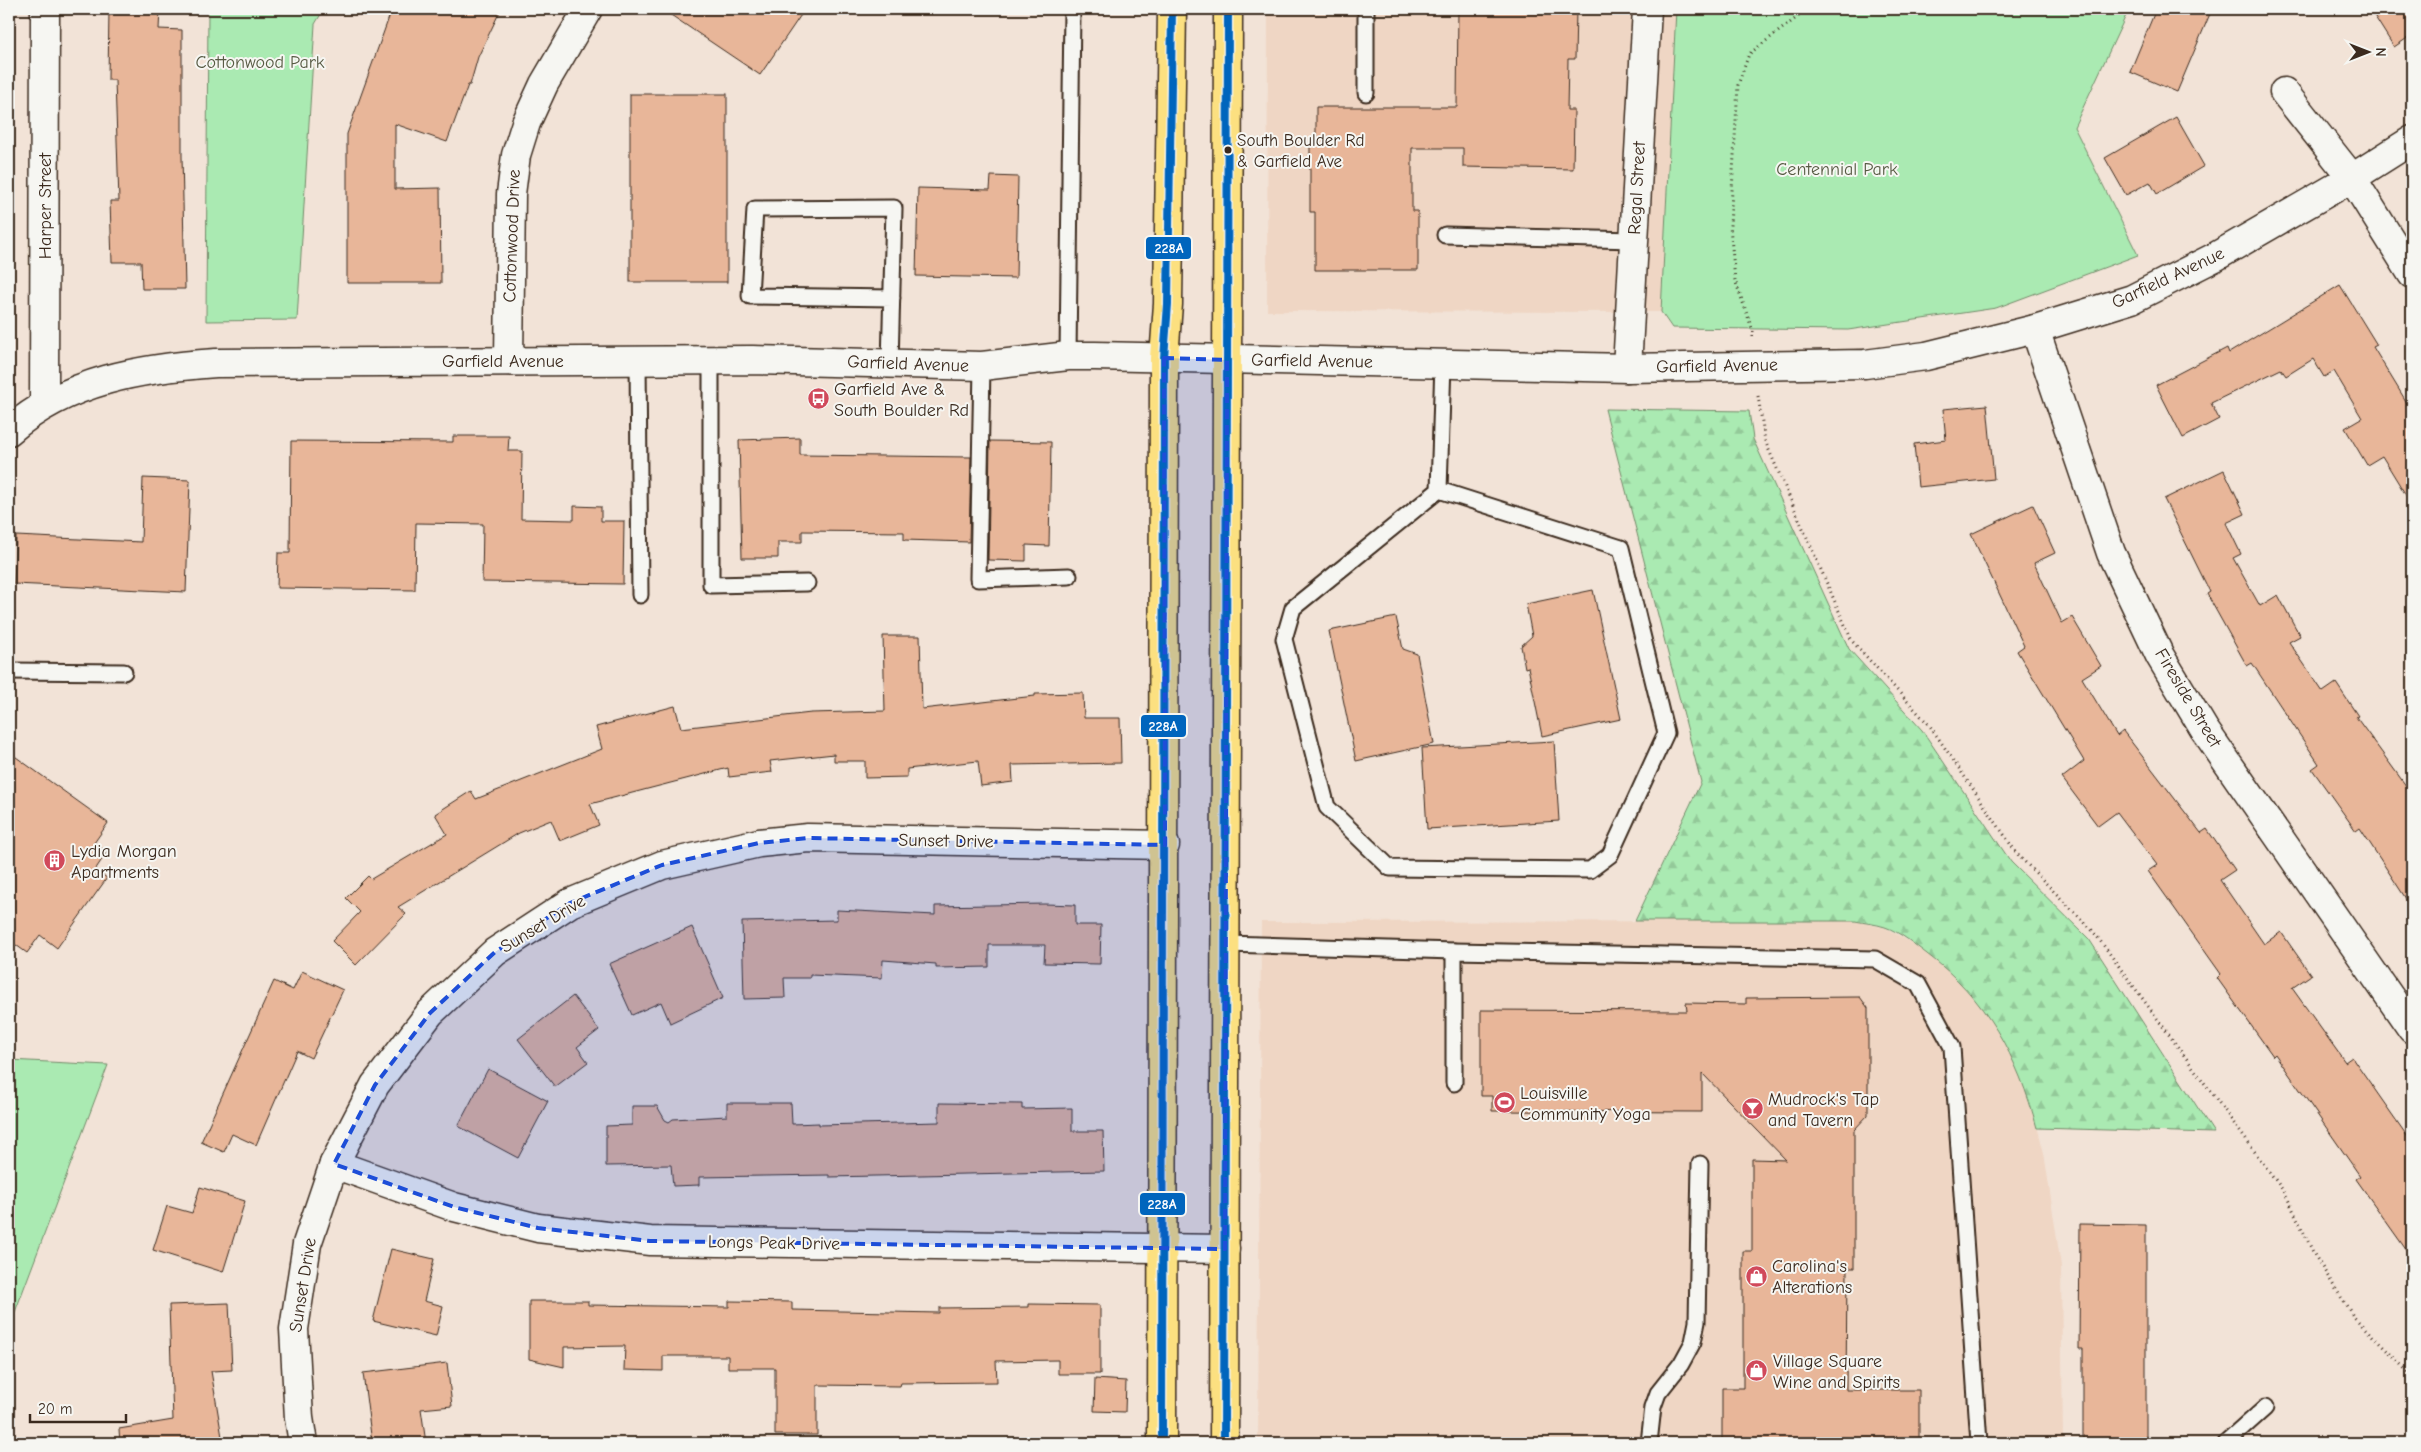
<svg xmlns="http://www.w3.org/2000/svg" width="2421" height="1452" font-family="'Comic Neue',sans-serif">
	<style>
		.built { fill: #efd6c4 }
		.forest { fill: url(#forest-firs); stroke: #728a68 }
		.park { fill: #aaeab2; stroke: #728a68 }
		.building { fill: #e8b699; stroke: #3b2a1e }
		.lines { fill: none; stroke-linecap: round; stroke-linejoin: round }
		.service-casing { stroke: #3b2a1e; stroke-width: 19 }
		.minor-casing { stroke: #3b2a1e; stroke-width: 31 }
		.primary-casing { stroke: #3b2a1e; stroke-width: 31 }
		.path { stroke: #3b2a1e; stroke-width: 3; stroke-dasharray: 1 4; stroke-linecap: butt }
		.service { stroke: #f6f6f2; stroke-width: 15 }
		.minor { stroke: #f6f6f2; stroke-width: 28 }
		.primary { stroke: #fce080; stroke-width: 28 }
		.bus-1-casing { stroke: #f6f6f2; stroke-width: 11 }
		.bus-1 { stroke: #0065bd; stroke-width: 8 }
		.marked { fill: #1d4ed8; fill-opacity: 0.2; stroke: #1d4ed8; stroke-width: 4; stroke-dasharray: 10 6; stroke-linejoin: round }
		.bus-dot { fill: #3b2a1e; stroke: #f6f6f2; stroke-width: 2 }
		.labels { text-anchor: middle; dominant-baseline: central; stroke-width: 4; stroke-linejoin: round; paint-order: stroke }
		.bus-label { font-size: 17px; fill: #3b2a1e; stroke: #f6f6f2; text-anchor: start }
		.park-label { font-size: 18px; fill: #575a43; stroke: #f6f6f2 }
		.street-label { font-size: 18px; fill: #3b2a1e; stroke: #f6f6f2 }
		.poi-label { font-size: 18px; fill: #3b2a1e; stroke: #f6f6f2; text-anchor: start }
		.line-badge { stroke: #f6f6f2; stroke-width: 2 }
		.badge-label { font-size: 14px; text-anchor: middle; font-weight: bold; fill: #fff }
	</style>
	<defs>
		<pattern id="forest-firs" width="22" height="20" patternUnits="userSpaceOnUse" patternTransform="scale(1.25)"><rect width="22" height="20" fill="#aaeab2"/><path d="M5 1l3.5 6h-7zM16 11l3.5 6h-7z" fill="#93c999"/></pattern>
	</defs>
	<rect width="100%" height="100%" fill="#f2e3d7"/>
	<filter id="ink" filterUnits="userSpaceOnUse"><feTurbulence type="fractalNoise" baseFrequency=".02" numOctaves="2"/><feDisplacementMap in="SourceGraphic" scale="10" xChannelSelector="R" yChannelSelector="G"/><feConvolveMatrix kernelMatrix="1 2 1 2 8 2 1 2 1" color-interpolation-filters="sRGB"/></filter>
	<g filter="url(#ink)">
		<!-- built -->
		<g class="built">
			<polygon points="1268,9 1676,9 1661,312 1267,311"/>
			<polygon points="1855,921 1886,928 1915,945 1943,966 1969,990 1992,1022 2012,1056 2030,1099 2044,1153 2061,1266 2063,1443 1258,1443 1261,922"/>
		</g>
		<!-- forest -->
		<path class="forest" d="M1605,409L1749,411L1753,439L1849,649L1922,730L2011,862L2089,939L2214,1133L2037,1128C2018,1057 1986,998 1927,954C1915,945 1900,932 1885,927C1876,924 1865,923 1855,921H1635L1701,782Z"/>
		<!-- park -->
		<g class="park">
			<polygon points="208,9 324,9 315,24 297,320 206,321"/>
			<polygon points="1676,9 2129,9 2074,127 2138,255 1996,308 1848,330 1672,328 1661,312"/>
			<polygon points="9,1060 108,1065 9,1328"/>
		</g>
		<!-- building -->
		<g class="building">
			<polygon points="109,9 160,9 159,29 182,30 182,156 185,289 142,289 141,262 112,262 110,201 119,201 115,80 108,80"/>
			<polygon points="392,9 501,9 478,57 470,85 468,85 447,142 395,124 395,189 440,188 441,283 347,283 347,134"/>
			<polygon points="662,9 805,9 760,75"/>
			<polygon points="1458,9 1576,9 1575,59 1568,59 1567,110 1574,110 1573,169 1463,167 1463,148 1412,148 1412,211 1418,211 1418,270 1315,270 1315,212 1310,212 1310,143 1316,141 1316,107 1457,107"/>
			<polygon points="2156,9 2212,9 2177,92 2130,72"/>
			<polygon points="2370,9 2412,9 2412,35 2394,47"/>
			<rect x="630" y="94" width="97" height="188"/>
			<polygon points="2176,117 2204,166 2157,194 2150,182 2126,195 2105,158"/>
			<polygon points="991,176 1018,177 1016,278 916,276 918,188 990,190"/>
			<polygon points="2340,285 2377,345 2373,347 2412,411 2412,505 2382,456 2367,465 2345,428 2362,418 2334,371 2324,377 2313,359 2286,376 2281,369 2211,403 2219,419 2183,438 2156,385 2227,348 2229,353"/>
			<polygon points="1987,405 1994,479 1918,487 1914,444 1946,440 1943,409"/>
			<polygon points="453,436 509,436 508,451 522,451 521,519 574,520 574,506 601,507 601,521 624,521 623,584 482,582 483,524 416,523 415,590 277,588 278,553 290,553 291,441 453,442"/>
			<polygon points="800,438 800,455 971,457 969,542 904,540 904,532 802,531 802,542 778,542 778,558 742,558 739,440"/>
			<polygon points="990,441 1051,442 1049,546 1026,545 1026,561 988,560"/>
			<polygon points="2224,470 2245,514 2226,523 2241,554 2233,558 2260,606 2278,595 2300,636 2289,642 2323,692 2336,683 2358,716 2356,717 2412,794 2412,908 2360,828 2356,831 2312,769 2319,764 2252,663 2247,666 2207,594 2210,592 2164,499"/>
			<polygon points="143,478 190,480 186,592 14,584 16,536 141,542"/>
			<polygon points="2033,505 2055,553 2034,563 2062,623 2072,617 2101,666 2082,678 2117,736 2123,731 2201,833 2207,829 2235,870 2220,880 2264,944 2281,932 2311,975 2292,988 2345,1062 2352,1057 2412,1143 2412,1258 2356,1179 2360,1176 2275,1054 2273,1056 2217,978 2221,974 2148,871 2157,865 2117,812 2098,826 2062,778 2084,761 2017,651 2024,646 1971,534"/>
			<polygon points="1593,590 1621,719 1542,736 1528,667 1525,668 1521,646 1532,636 1526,604"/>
			<polygon points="1396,617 1403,649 1417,654 1434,744 1356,761 1329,631"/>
			<polygon points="883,636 920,636 922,709 1035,696 1035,694 1083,693 1084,718 1120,718 1121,763 1012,765 1013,782 981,786 978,761 907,769 907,777 865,778 865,761 834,761 834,754 770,761 772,772 729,777 728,768 590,804 599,825 560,841 551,820 519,833 398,907 406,914 356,965 332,941 360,912 346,898 368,876 371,879 447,834 435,814 471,791 476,799 602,749 596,727 675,706 681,728 811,713 885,711"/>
			<polygon points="1554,741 1559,821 1427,829 1422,748"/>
			<polygon points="9,752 108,823 94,843 107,852 95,870 107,878 57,948 40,935 27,953 9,940"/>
			<polygon points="1045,904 1075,905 1075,925 1101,925 1100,964 1044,963 1045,945 989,945 989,967 936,968 936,964 883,960 882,978 810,975 810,978 784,978 785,998 744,999 742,922 837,920 837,910 935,915 935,906"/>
			<polygon points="692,927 723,998 670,1023 661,1002 632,1015 609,964"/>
			<polygon points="302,971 343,990 311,1058 297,1051 256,1145 232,1134 224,1152 201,1142 274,981 293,990"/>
			<polygon points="573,996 599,1030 577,1047 588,1062 555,1087 518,1039"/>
			<polygon points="1860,997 1868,1008 1868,1115 1854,1130 1854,1268 1847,1268 1846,1390 1919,1390 1919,1443 1722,1443 1722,1388 1743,1388 1743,1251 1752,1251 1752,1159 1786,1160 1702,1073 1702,1112 1492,1111 1492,1096 1481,1096 1481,1010 1687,1011 1686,1003 1746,1004 1746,998"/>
			<polygon points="488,1069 548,1101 518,1158 458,1126"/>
			<polygon points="727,1103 791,1103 792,1124 819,1123 819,1125 939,1122 939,1103 1022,1104 1022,1109 1072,1108 1072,1131 1103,1131 1104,1171 829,1177 829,1175 699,1177 699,1185 673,1186 671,1165 606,1166 606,1126 632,1125 632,1106 657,1106 665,1120 669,1122 673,1119 727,1116"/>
			<polygon points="200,1187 245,1201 223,1272 153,1250 167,1206 192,1213"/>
			<polygon points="2080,1224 2146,1225 2146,1443 2083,1443 2083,1349 2079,1349"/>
			<polygon points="391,1249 434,1259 424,1301 443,1306 436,1336 373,1321"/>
			<polygon points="529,1301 588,1301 588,1305 729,1307 729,1301 792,1302 792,1310 939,1313 939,1308 1029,1307 1029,1304 1100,1305 1100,1374 1058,1374 1058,1360 996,1361 997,1382 901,1383 900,1386 817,1385 817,1435 775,1435 775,1368 728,1368 728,1356 663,1356 663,1371 624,1370 625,1346 564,1347 564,1367 529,1359"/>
			<polygon points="229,1303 232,1370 211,1371 223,1443 120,1443 119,1429 173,1420 169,1305"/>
			<polygon points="447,1363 452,1406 421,1409 426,1443 372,1443 363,1373"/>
			<polygon points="1095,1379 1126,1381 1125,1412 1094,1411"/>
		</g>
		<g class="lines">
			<defs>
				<g id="service">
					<polyline points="1366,93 1366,9"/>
					<polyline points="1445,235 1634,240"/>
					<polyline points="1068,356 1072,9"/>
					<polyline points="638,360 640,595"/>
					<polyline points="711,360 711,585 807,583"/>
					<polyline points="890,364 894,208 755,209 750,296 892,298"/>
					<polyline points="982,366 978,579 1069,576"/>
					<polyline points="1439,490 1621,548 1666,733 1610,855 1590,870 1390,868 1327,807 1284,639 1293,608 1439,490 1443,362"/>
					<polyline points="9,671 124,672"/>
					<polyline points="1226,944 1454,951"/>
					<polyline points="1454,1083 1454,951 1875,959 1918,984 1952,1047 1979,1443"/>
					<polyline points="1649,1443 1653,1407 1658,1393 1681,1364 1693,1342 1697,1322 1700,1164"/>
					<polyline points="2226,1443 2265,1408"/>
				</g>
				<g id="minor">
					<polyline points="2284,92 2352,178 2412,274"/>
					<polyline points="2035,329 2111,553 2160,656 2204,729 2412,1029"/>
					<polyline points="509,361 511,194 516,155 526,123 544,84 588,9"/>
					<polyline points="1627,368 1647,9"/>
					<polyline points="44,403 45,9"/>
					<path d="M9,431C67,380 142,368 216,363L752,360L982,366L1068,356H1095L1627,368L1865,364L1926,356L2035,329L2132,299L2215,257L2352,178L2412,140"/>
					<polyline points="334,1164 454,1207 538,1228 650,1241 1225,1249"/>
					<polyline points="303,1443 299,1418 294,1329 307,1244 334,1164 375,1085 430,1013 495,952 570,903 662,865 759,843 808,838 1165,845"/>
				</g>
				<g id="primary">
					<polyline points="1162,1443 1164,358 1168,304 1172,9"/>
					<polyline points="1224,1443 1228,9"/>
				</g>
			</defs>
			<!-- service casing -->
			<use href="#service" class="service-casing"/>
			<!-- minor casing -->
			<use href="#minor" class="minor-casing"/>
			<!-- primary casing -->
			<use href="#primary" class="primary-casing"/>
			<!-- path -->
			<g class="path">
				<polyline points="1753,337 1753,331 1735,280 1730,226 1738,85 1749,54 1808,9"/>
				<polyline points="1758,396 1765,441 1852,641 1930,726 2018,855 2093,931 2285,1193 2315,1256 2353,1316 2412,1376"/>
			</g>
			<!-- service -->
			<use href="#service" class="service"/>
			<!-- minor -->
			<use href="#minor" class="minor"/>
			<!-- primary -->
			<use href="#primary" class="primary"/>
			<defs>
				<g id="bus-1">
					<polyline points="1162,1443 1164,358 1168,304 1172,9"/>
					<polyline points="1224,1443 1228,9"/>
				</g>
			</defs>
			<!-- bus-1 casing -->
			<use href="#bus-1" class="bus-1-casing"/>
			<!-- bus-1 -->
			<use href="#bus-1" class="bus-1"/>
		</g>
	</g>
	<!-- marked area -->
	<path class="marked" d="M1164,358L1227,360L1225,1249L650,1241L538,1228L454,1207L334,1164L375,1085L430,1013L495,952L570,903L662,865L759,843L808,838L1165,845Z"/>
	<!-- icons -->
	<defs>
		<symbol id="bus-disc" viewBox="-11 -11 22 22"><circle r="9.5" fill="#d1495b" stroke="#f6f6f2"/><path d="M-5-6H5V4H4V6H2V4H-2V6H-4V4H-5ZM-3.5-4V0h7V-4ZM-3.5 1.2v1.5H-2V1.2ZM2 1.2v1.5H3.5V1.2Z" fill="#fff"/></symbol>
		<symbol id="building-disc" viewBox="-11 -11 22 22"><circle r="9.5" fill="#d1495b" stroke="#f6f6f2"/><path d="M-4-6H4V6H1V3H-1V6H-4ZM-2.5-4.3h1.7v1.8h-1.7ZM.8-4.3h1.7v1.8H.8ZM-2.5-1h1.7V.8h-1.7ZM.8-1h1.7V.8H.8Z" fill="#fff"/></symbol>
		<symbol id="stadium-disc" viewBox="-11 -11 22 22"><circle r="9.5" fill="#d1495b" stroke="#f6f6f2"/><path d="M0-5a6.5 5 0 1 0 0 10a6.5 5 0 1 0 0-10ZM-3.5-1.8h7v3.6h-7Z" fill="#fff"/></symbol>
		<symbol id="bar-disc" viewBox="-11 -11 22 22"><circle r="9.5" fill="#d1495b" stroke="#f6f6f2"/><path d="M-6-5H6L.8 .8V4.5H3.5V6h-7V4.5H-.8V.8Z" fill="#fff"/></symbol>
		<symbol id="shop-disc" viewBox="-11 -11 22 22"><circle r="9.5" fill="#d1495b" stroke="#f6f6f2"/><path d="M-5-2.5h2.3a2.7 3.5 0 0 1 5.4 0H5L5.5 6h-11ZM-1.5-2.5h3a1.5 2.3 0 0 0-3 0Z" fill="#fff"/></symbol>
	</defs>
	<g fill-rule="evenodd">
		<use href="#bus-disc" x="806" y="386" width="25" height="25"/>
		<use href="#building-disc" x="42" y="848" width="25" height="25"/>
		<use href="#stadium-disc" x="1492" y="1090" width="25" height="25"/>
		<use href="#bar-disc" x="1740" y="1096" width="25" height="25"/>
		<use href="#shop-disc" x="1744" y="1264" width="25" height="25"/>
		<use href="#shop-disc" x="1744" y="1358" width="25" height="25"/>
	</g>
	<!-- markers -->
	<circle class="bus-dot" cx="1228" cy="150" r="4.5"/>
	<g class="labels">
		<!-- bus labels -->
		<g class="bus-label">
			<text x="1237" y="140">South Boulder Rd<tspan x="1237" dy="21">&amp; Garfield Ave</tspan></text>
		</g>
		<!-- park labels -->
		<g class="park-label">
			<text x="260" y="62">Cottonwood Park</text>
			<text x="1837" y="169">Centennial Park</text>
		</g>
		<!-- street labels -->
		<g class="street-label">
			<text transform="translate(1637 188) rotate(-87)">Regal Street</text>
			<text transform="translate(45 206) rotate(-90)">Harper Street</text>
			<text transform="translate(512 236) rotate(-88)">Cottonwood Drive</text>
			<text transform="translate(2168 278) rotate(-25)">Garfield Avenue</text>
			<text x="503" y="361">Garfield Avenue</text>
			<text transform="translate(1312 361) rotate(1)">Garfield Avenue</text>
			<text transform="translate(908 364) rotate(2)">Garfield Avenue</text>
			<text transform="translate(1717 366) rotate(-1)">Garfield Avenue</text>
			<text transform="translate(2188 698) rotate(59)">Fireside Street</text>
			<text transform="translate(946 841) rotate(1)">Sunset Drive</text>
			<text transform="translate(543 924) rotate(-31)">Sunset Drive</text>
			<text transform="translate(774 1243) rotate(1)">Longs Peak Drive</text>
			<text transform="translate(303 1285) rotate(-81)">Sunset Drive</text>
		</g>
		<!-- poi labels -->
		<g class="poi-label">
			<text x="834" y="389">Garfield Ave &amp;<tspan x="834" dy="21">South Boulder Rd</tspan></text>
			<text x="71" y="851">Lydia Morgan<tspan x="71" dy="21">Apartments</tspan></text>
			<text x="1520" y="1093">Louisville<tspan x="1520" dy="21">Community Yoga</tspan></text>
			<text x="1768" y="1099">Mudrock's Tap<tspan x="1768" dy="21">and Tavern</tspan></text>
			<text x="1772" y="1266">Carolina's<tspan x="1772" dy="21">Alterations</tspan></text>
			<text x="1773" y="1361">Village Square<tspan x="1773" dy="21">Wine and Spirits</tspan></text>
		</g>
	</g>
	<g class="line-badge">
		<rect x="1145" y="236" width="47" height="24" rx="5" fill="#0065bd"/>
		<rect x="1140" y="714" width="47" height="24" rx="5" fill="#0065bd"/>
		<rect x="1139" y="1192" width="47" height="24" rx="5" fill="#0065bd"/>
	</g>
	<g class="badge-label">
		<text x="1169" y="253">228A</text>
		<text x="1163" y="731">228A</text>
		<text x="1162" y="1209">228A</text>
	</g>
	<!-- margin -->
	<rect width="2421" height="1452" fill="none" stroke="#f6f6f2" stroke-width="30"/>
	<rect x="15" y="15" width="2391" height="1422" fill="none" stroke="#3b2a1e" stroke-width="2" filter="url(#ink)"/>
	<!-- north arrow -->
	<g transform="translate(2368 52) rotate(90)" stroke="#f6f6f2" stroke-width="4" paint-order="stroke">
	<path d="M0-4L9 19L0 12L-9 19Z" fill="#3b2a1e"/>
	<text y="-8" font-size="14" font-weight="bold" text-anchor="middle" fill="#3b2a1e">N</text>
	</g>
	<!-- scale -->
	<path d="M30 1414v8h96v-8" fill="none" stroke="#3b2a1e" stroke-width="2.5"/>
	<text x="38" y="1414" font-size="15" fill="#3b2a1e" stroke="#f6f6f2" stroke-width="4" paint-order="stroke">20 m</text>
</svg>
